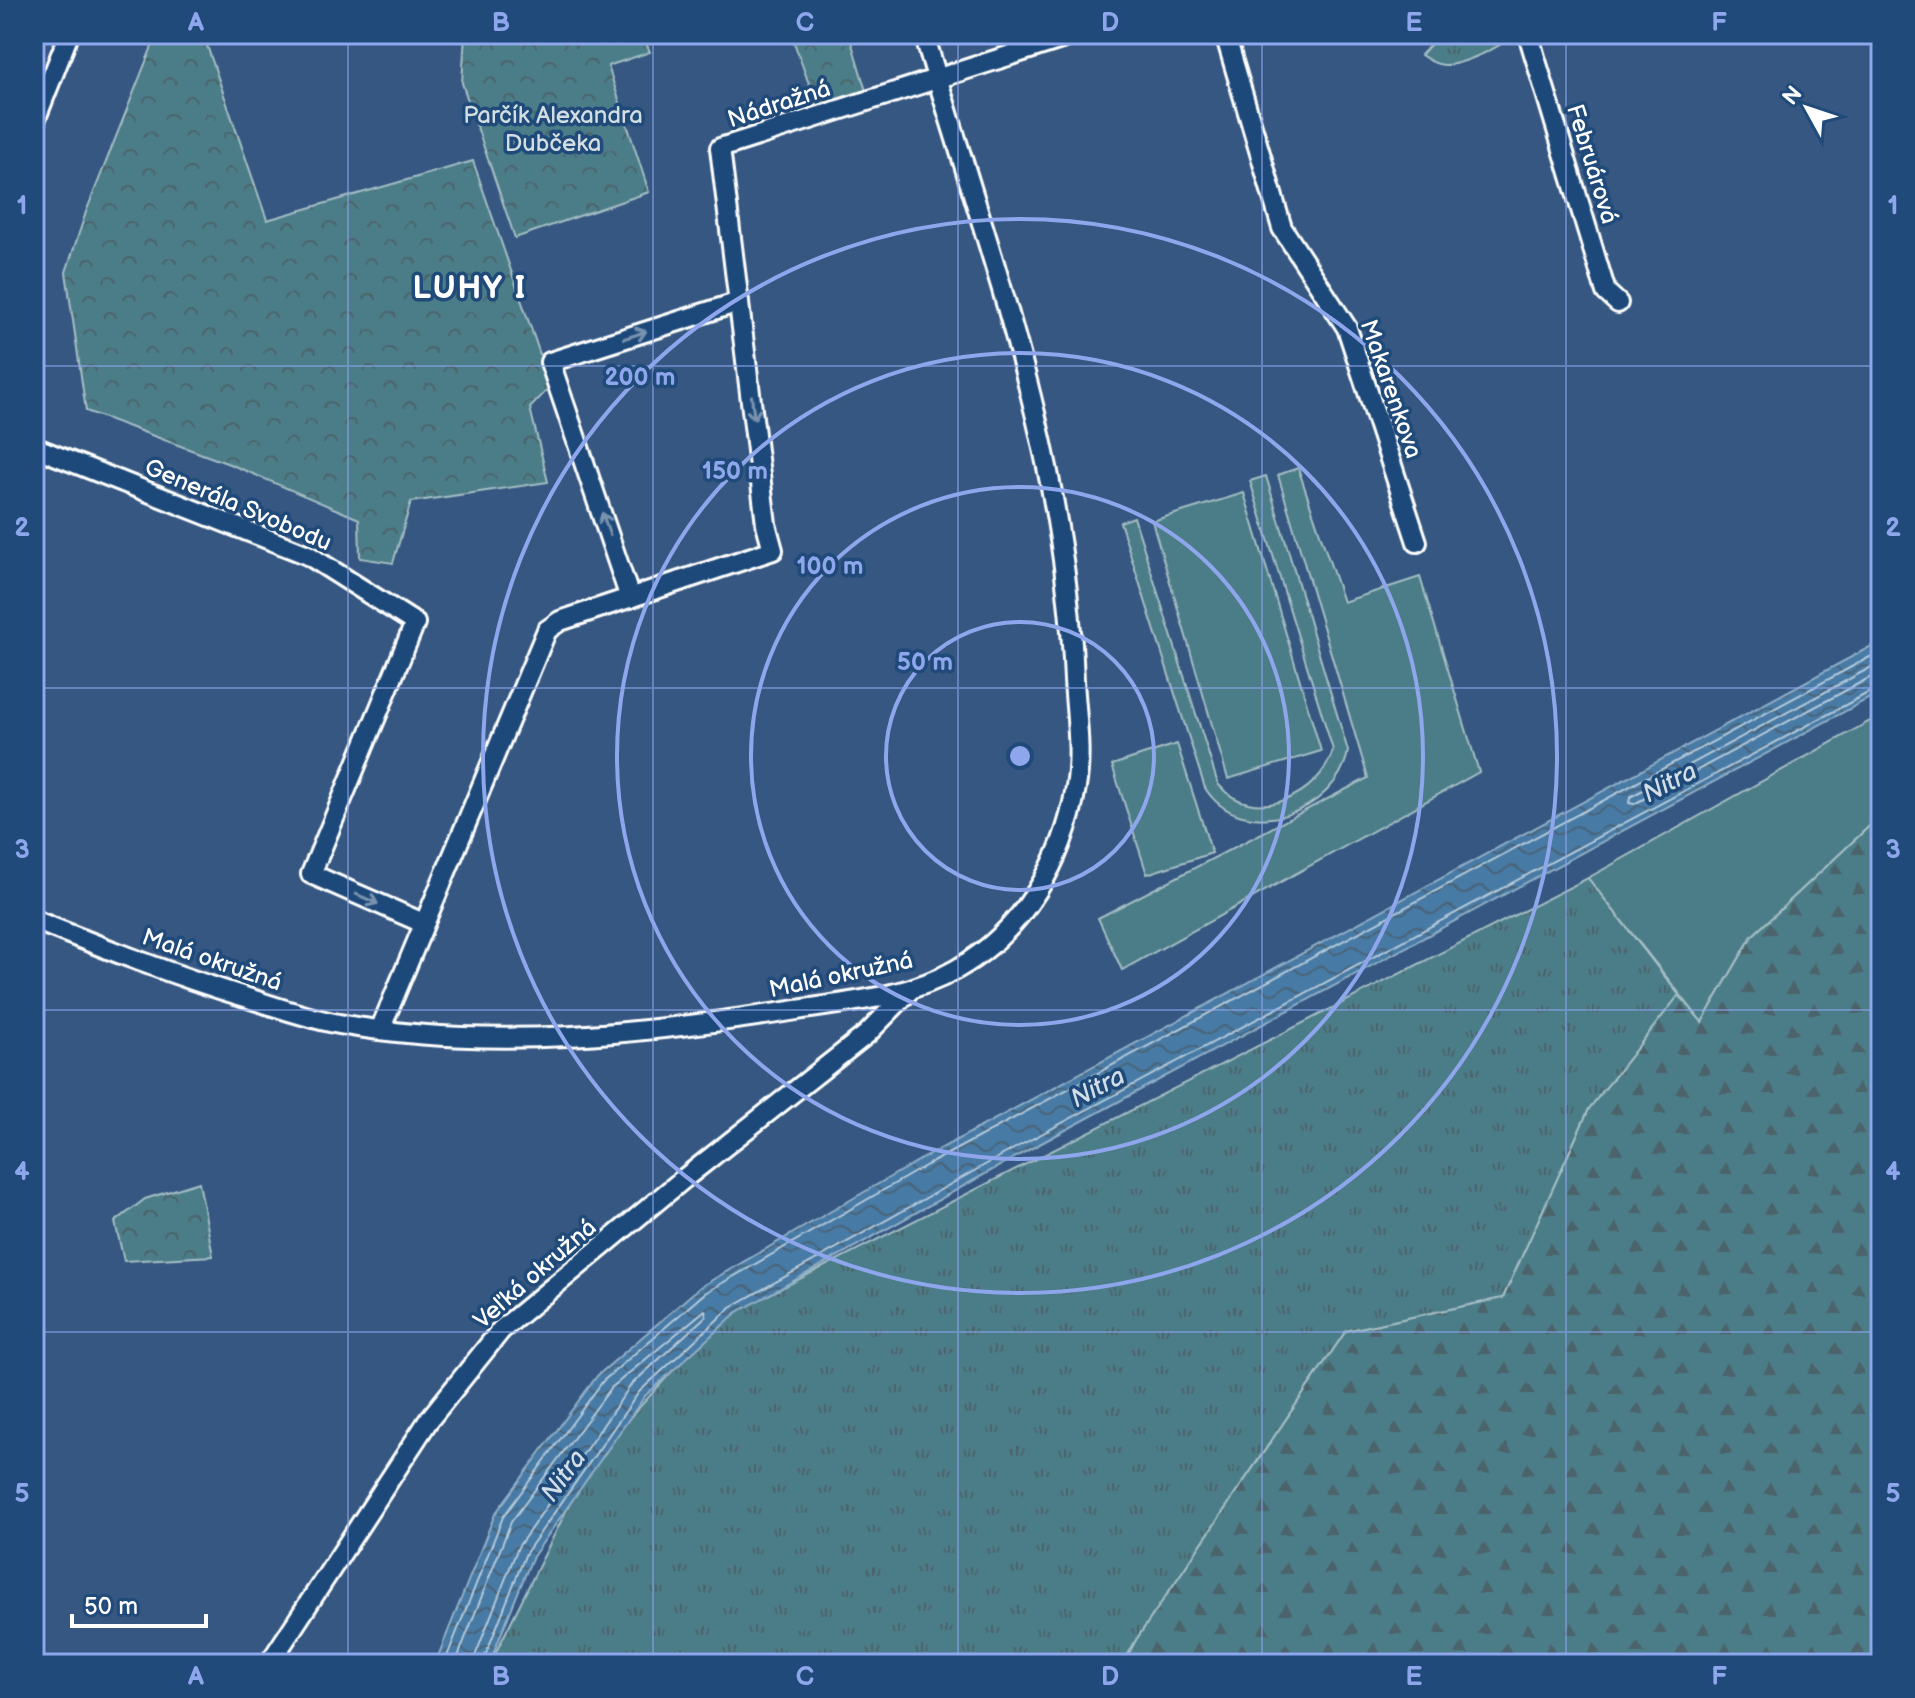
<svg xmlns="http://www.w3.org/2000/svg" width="1915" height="1698" font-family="'Balsamiq Sans',sans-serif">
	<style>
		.grass { fill: url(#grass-tufts); stroke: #a5bec4; stroke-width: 2 }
		.forest { fill: url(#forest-firs); stroke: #a5bec4; stroke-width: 2 }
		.park { fill: url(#park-crowns); stroke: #a5bec4; stroke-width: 2 }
		.garden { fill: #4b7d89; stroke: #a5bec4; stroke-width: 2 }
		.water { fill: url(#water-waves); stroke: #90afc8; stroke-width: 2 }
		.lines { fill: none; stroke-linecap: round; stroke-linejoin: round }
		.shore { stroke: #b5cadb; stroke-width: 2 }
		.minor-casing { stroke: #fff; stroke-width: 24 }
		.minor { stroke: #1f4a7a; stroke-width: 18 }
		.oneway { stroke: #7992af }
		.grid { fill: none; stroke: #8ea6ec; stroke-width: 2; stroke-opacity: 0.55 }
		.ring { fill: none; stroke: #8ea6ec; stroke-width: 4 }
		.labels { text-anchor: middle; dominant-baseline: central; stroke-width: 7; stroke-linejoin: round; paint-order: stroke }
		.street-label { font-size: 24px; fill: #fff; stroke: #1f4a7a }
		.park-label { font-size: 24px; fill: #d2dee2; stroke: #1f4a7a }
		.water-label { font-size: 26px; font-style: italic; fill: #d1dee8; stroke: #1f4a7a }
		.district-label { font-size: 32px; font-weight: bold; letter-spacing: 2px; fill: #fff; stroke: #1f4a7a }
		.centre { fill: #8ea6ec; stroke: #1f4a7a; stroke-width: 4 }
		.ring-label { font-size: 24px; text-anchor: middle; font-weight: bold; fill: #8ea6ec; stroke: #1f4a7a; stroke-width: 7; stroke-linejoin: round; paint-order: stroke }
		.neatline { fill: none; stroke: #8ea6ec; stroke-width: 3 }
		.grid-label { font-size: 26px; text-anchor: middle; font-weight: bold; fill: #8ea6ec }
	</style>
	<defs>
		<pattern id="grass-tufts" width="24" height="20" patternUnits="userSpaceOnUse" patternTransform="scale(2)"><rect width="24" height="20" fill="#4b7d89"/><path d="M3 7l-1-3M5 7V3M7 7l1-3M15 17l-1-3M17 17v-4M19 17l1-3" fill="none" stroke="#4c646a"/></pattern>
		<pattern id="forest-firs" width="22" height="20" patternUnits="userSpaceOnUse" patternTransform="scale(2)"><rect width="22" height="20" fill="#4b7d89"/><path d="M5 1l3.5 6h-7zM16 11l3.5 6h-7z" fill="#4c646a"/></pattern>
		<pattern id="park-crowns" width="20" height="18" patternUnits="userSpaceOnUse" patternTransform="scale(2)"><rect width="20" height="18" fill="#4b7d89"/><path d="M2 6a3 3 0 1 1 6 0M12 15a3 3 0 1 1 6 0" fill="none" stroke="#4c646a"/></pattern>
		<pattern id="water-waves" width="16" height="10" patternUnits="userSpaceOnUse" patternTransform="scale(2)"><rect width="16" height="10" fill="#467aa4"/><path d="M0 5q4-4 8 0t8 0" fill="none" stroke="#496378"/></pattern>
	</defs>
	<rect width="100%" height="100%" fill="#365781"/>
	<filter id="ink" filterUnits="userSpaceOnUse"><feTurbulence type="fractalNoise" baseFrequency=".0125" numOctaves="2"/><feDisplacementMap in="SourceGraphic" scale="16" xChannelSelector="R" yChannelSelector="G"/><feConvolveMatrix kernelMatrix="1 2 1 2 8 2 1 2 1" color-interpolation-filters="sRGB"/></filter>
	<g filter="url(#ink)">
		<!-- grass -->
		<g class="grass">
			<path d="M1419,34H1511C1505,47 1458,66 1444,65C1434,64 1429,60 1421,55L1430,45Z"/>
			<polygon points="1588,878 1679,995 1589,1109 1503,1298 1346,1331 1136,1640 1123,1664 490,1664 592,1459 719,1320"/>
		</g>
		<!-- forest -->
		<polygon class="forest" points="1881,815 1881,1664 1123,1664 1136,1640 1346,1331 1503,1298 1589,1109 1679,995 1702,1022 1752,936"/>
		<!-- park -->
		<g class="park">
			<polygon points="157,34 203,34 267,220 473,161 551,386 530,408 548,482 411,502 393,563 360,558 359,519 232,465 86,411 66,272 86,212"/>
			<polygon points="465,34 642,34 650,52 608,66 649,192 515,238 462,83"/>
			<polygon points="791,34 849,34 866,91 817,106"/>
			<polygon points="199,1182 213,1256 124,1261 115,1222 145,1199"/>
		</g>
		<!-- garden -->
		<g class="garden">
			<polygon points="1298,468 1343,602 1420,577 1479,772 1122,970 1098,918 1368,778 1278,475"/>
			<path d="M1266,476L1348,751C1337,813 1242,847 1205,788L1120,522L1134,517L1218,784C1253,827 1320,796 1333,750L1250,481Z"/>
			<polygon points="1244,493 1321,751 1228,779 1152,521"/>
			<polygon points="1881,715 1881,815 1752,936 1702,1022 1588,878"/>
			<polygon points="1177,744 1212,853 1147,874 1112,765"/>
		</g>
		<!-- water -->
		<polygon class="water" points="1881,641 1881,692 1021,1154 736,1313 645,1396 532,1558 489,1664 435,1664 495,1514 597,1376 700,1287 923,1158"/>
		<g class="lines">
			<!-- shore -->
			<g class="shore">
				<polyline points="1881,662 1630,797 1629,803 1634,804 1869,678 1881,676"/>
				<polyline points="444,1664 503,1517 603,1381 705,1293 927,1165 1881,651"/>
				<polyline points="455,1664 511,1522 611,1388 705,1310 706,1316 631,1385 518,1547 472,1664"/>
				<polyline points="482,1664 526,1553 639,1392 731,1307 1017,1147 1881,686"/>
			</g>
			<defs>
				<g id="minor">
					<polyline points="1225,34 1282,228 1347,328 1417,542"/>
					<polyline points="1528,34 1606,292 1618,303"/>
					<polyline points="34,123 69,34"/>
					<polyline points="34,447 308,555 415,623 311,874 423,923"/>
					<polyline points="630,598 550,362 739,302"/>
					<path d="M34,920C104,948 173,975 245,997C276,1007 307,1018 339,1024C492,1051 644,1034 797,1010C850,1002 909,997 957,969C1023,931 1064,861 1076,787C1082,753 1076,715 1074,680C1065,451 988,251 924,34"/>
					<polyline points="380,1030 547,630 560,621 773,550 766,524 720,148 1077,34"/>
					<polyline points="269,1664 428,1421 501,1330 686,1177 867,1034 910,990"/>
				</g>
			</defs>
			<!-- minor casing -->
			<use href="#minor" class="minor-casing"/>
			<!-- minor -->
			<use href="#minor" class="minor"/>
		</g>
		<!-- one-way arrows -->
		<defs><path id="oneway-shaft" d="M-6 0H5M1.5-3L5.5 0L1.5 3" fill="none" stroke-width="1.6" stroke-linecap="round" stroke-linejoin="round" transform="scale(2)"/></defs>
		<g class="oneway">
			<use href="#oneway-shaft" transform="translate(635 335) rotate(-18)"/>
			<use href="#oneway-shaft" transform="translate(753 408) rotate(83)"/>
			<use href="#oneway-shaft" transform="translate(606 524) rotate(-109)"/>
			<use href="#oneway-shaft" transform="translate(367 899) rotate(24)"/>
		</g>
	</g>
	<!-- grid -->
	<path class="grid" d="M348,34V1664M653,34V1664M958,34V1664M1262,34V1664M1566,34V1664M34,366H1881M34,688H1881M34,1010H1881M34,1332H1881"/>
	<!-- distance rings -->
	<g class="ring">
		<circle cx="1020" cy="756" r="134"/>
		<circle cx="1020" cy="756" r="269"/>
		<circle cx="1020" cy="756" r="403"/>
		<circle cx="1020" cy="756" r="537"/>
	</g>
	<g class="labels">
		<!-- street labels -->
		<g class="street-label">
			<text transform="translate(779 104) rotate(-18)">Nádražná</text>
			<text transform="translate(1592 164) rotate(73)">Februárová</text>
			<text transform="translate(1391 389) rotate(71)">Makarenkova</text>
			<text transform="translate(238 505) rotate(23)">Generála Svobodu</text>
			<text transform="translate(212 960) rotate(19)">Malá okružná</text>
			<text transform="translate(841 975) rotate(-12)">Malá okružná</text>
			<text transform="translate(535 1274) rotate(-41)">Veľká okružná</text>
		</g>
		<!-- park labels -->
		<g class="park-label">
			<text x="553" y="115">Parčík Alexandra<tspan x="553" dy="28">Dubčeka</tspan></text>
		</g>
		<!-- water labels -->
		<g class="water-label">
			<text transform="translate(1670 783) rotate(-28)">Nitra</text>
			<text transform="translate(1098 1088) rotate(-28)">Nitra</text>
			<text transform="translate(564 1476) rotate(-54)">Nitra</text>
		</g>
		<!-- district labels -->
		<g class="district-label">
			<text x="470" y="288">LUHY I</text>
		</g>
	</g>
	<circle cx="1020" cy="756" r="12" class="centre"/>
	<g class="ring-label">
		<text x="640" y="385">200 m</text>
		<text x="735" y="479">150 m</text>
		<text x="830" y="574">100 m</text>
		<text x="925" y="670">50 m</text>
	</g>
	<!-- margin -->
	<rect width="1915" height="1698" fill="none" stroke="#1f4a7a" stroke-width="88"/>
	<!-- north arrow -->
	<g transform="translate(1807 108) rotate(310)" stroke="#1f4a7a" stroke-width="6" paint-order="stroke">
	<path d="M0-6L14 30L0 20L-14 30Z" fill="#ffffff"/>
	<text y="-12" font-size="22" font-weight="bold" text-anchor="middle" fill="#ffffff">N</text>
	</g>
	<!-- scale -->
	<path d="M72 1614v12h134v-12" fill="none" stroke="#ffffff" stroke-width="4"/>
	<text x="84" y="1614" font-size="24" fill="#ffffff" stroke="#1f4a7a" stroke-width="6" paint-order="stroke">50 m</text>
	<rect x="44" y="44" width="1827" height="1610" class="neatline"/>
	<g class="grid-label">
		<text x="196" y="31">A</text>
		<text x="501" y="31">B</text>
		<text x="805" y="31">C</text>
		<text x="1110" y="31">D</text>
		<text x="1414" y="31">E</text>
		<text x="1719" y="31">F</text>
		<text x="22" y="214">1</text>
		<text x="1893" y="214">1</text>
		<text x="22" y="536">2</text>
		<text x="1893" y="536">2</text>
		<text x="22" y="858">3</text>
		<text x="1893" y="858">3</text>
		<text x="22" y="1180">4</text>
		<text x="1893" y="1180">4</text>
		<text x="22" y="1502">5</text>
		<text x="1893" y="1502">5</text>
		<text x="196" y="1685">A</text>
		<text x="501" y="1685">B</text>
		<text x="805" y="1685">C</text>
		<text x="1110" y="1685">D</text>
		<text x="1414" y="1685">E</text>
		<text x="1719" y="1685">F</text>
	</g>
</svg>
